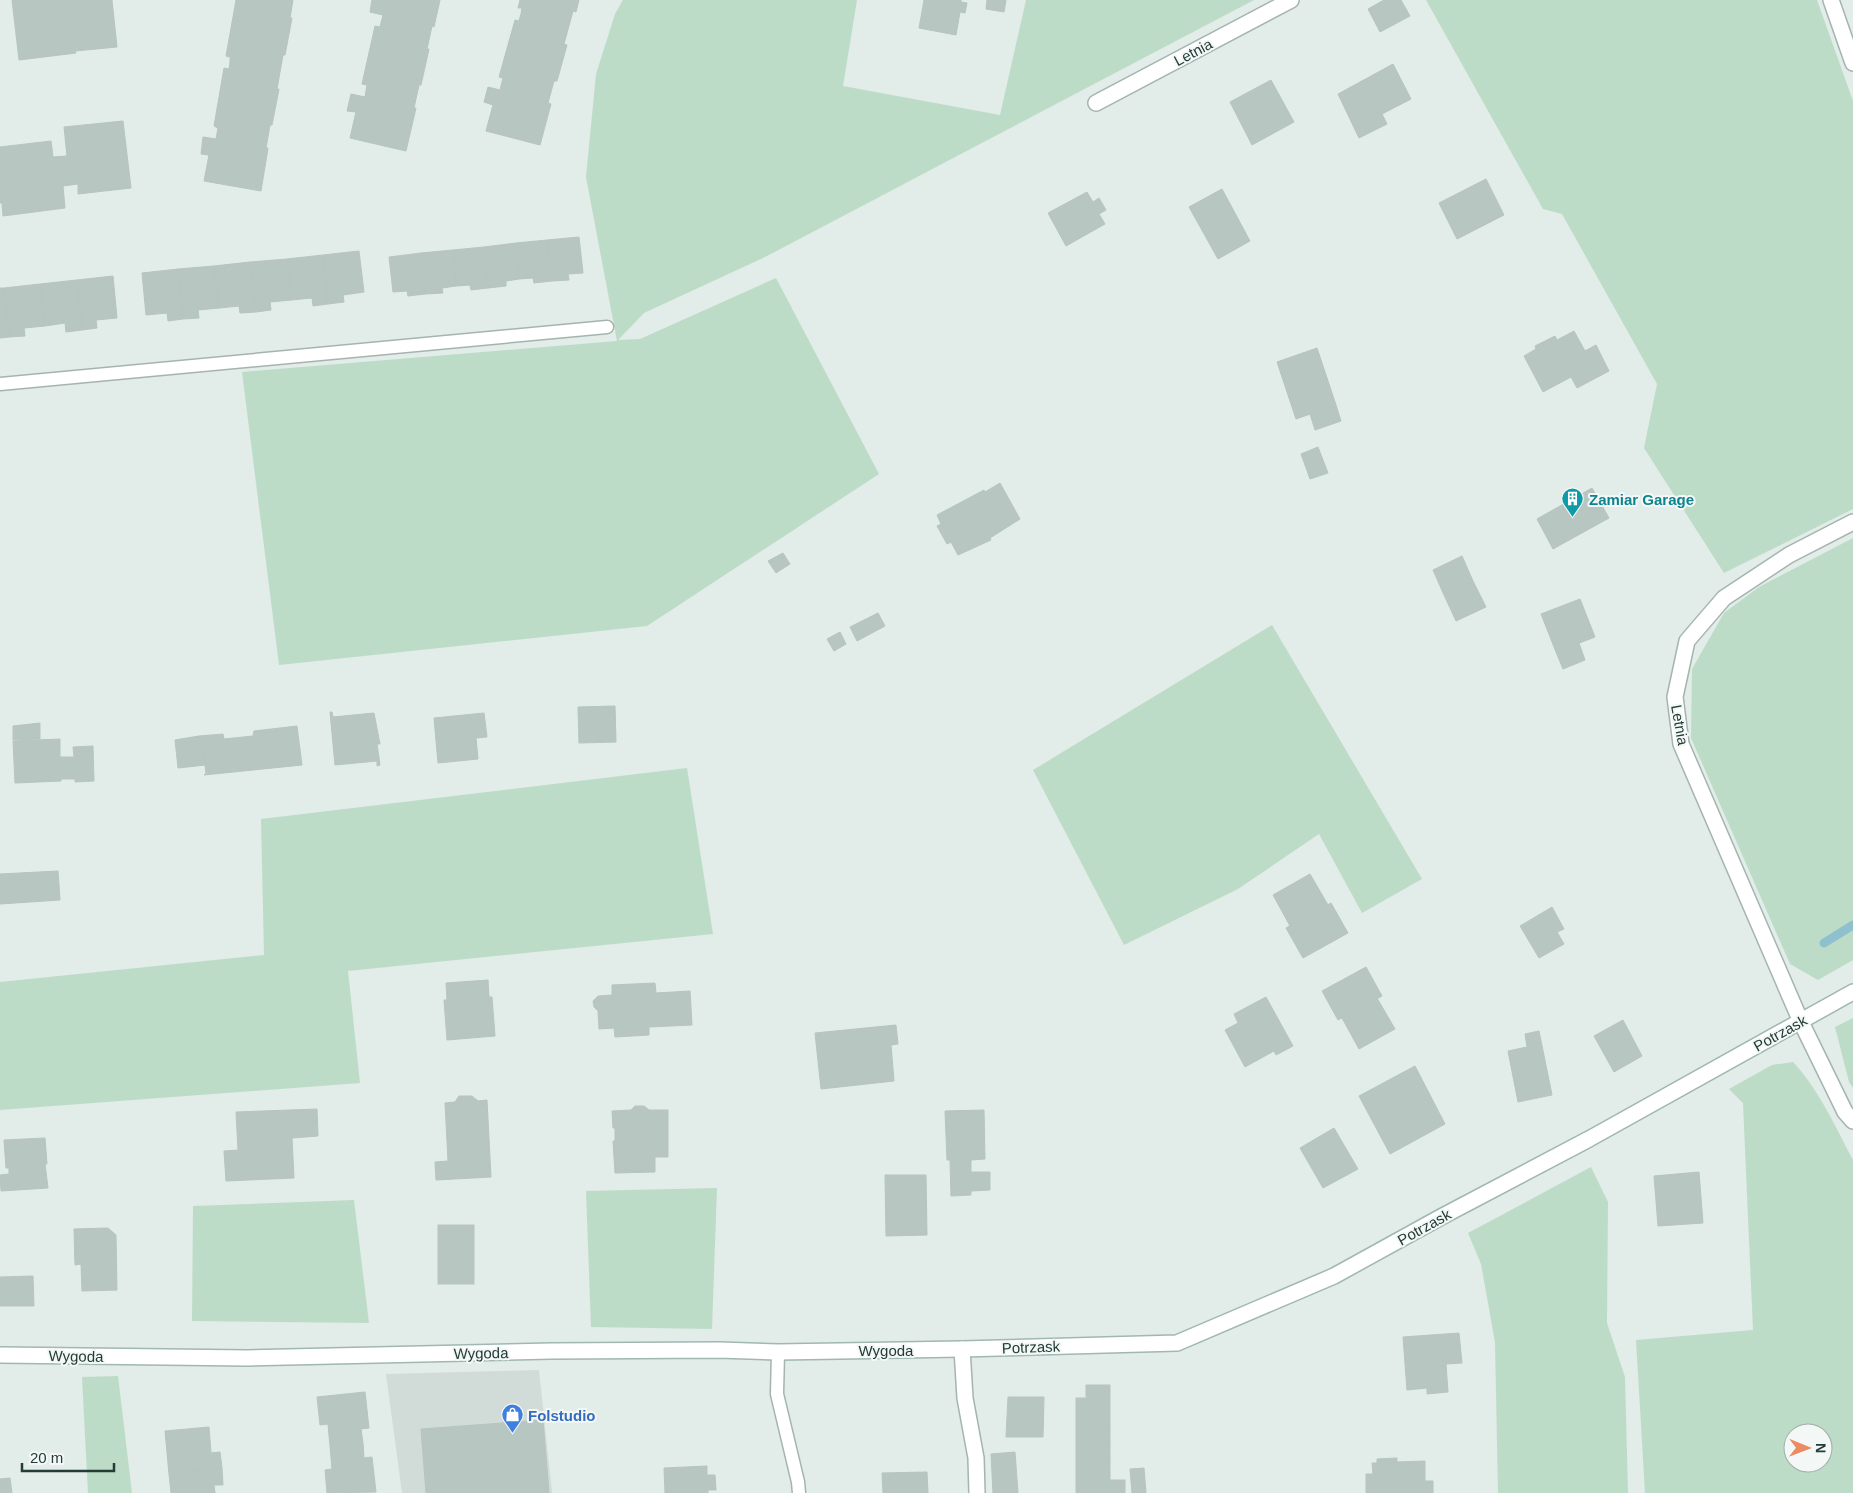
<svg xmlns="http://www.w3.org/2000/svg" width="1853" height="1493" font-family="Helvetica,sans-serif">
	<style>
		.built { fill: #d1dbd7 }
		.green { fill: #bddcc7; fill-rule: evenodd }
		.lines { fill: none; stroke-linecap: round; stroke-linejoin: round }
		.stream { stroke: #8ec0ce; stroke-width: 9 }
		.building { fill: #b8c6c1; stroke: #b5c5bf }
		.lane-casing { stroke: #a5b4af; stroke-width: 15 }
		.street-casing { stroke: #a5b4af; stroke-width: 18 }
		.secondary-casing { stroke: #a1b7b1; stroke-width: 18 }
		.lane { stroke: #fff; stroke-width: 12 }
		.street { stroke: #fff; stroke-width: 15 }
		.secondary { stroke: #fff; stroke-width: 15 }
		.labels { text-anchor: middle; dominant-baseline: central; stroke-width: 4; stroke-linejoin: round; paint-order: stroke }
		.street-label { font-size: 15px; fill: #233c37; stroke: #f3f8f6 }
		.culture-label { font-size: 15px; font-weight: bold; fill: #0d838f; stroke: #f3f8f6; text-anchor: start }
		.shop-label { font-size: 15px; font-weight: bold; fill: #366cbe; stroke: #f3f8f6; text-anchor: start }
	</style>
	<rect width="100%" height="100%" fill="#e2ece8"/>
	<!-- built -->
	<polygon class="built" points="539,1370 552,1493 402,1493 386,1374"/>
	<!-- green -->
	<g class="green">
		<polygon points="623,0 857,0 843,86 1000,115 1026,0 1254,0 767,256 644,313 618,340 640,339 776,278 879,474 647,626 279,665 242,372 617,341 586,177 596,74 615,14"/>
		<polygon points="1426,0 1817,0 1853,101 1853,509 1724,573 1644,448 1657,384 1562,214 1543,209"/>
		<polygon points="1853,538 1853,960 1818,980 1790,964 1691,738 1692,669 1724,613 1759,587"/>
		<polygon points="1272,625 1422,879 1362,913 1319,834 1238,889 1124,945 1033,770"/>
		<polygon points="687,768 713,934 348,971 360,1083 0,1110 0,982 264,955 261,819"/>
		<polygon points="1853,1018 1853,1088 1849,1082 1835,1027"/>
		<path d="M1793,1062C1819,1090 1835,1126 1853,1160V1493H1645L1636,1340L1753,1330L1743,1103L1729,1089L1772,1065ZM1793,1433H1823V1463H1793Z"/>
		<polygon points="1591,1167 1608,1202 1607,1323 1625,1377 1628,1493 1498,1493 1495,1342 1481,1264 1468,1233"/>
		<polygon points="717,1188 712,1329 591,1327 586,1191"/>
		<polygon points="354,1200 369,1323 192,1321 193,1206"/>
		<polygon points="118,1376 132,1493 88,1493 82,1377"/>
	</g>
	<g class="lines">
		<!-- stream -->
		<polyline class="stream" points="1824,943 1853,925"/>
	</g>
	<!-- building -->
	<g class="building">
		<polygon points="12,0 112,0 117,47 75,51 76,53 19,60"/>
		<polygon points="236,0 293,0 290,18 292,18 285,55 283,55 277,89 279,89 272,125 270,125 266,148 268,148 261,191 204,181 209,155 201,154 203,137 216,139 218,128 214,126 224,68 229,69 230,62 230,57 226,56"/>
		<polygon points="372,0 440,0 434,27 432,26 427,49 429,49 421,85 419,85 414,108 416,108 406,151 350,138 356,112 347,111 351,94 365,97 367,85 362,84 375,26 380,27 383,15 370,12"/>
		<polygon points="520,0 579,0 576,12 573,11 564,44 567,45 557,81 554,81 548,103 551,104 540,145 486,131 493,105 484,102 488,87 500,90 503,78 499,77 515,20 519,21 521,14 522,8 518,8"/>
		<polygon points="924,0 961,0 961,2 967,3 965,13 960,12 956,35 919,28"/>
		<polygon points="987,0 1006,0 1004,12 986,9"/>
		<polygon points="1384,0 1401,0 1410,16 1380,32 1368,9"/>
		<polygon points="1393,64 1411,99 1382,114 1387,124 1359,138 1338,94"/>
		<polygon points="1271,80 1294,122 1252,145 1230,102"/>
		<polygon points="123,121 131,188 78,194 78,184 63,186 65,208 3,216 2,203 0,203 0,147 51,141 53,157 67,156 64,127"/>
		<polygon points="1486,179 1504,215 1457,239 1439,203"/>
		<polygon points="1222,189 1250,241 1218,259 1189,207"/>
		<polygon points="1087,192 1093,202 1099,198 1106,210 1099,214 1105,224 1066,246 1048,213"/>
		<polygon points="579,237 583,273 568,274 569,280 552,281 547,240"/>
		<polygon points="547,240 552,281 534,283 533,278 519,279 516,243"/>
		<polygon points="516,243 519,279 506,281 506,286 488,288 484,247"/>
		<polygon points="484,247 488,288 471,290 470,285 456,286 453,250"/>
		<polygon points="453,250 456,286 442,288 443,293 425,294 421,253"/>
		<polygon points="359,251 364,292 343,295 344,302 328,304 323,255"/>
		<polygon points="421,253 425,294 408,296 407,291 393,292 389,257"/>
		<polygon points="323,255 328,304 313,306 312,298 291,300 287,259"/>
		<polygon points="287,259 291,300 270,302 271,310 256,312 250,262"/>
		<polygon points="250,262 256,312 240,313 239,306 219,308 214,266"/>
		<polygon points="214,266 219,308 198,310 199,318 183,319 178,269"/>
		<polygon points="178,269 183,319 168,321 167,313 146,315 142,273"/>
		<polygon points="113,276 117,318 96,320 97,328 82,330 77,280"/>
		<polygon points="77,280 82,330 66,332 65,323 45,326 40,284"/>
		<polygon points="40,284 45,326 24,328 25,336 9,337 4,288"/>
		<polygon points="0,288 4,288 9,337 0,338"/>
		<polygon points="1574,331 1585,351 1596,345 1609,371 1577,388 1571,377 1543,392 1524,356 1536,349 1535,346 1555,336 1557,340"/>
		<polygon points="1317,348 1336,405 1296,419 1277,362"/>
		<polygon points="1336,405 1341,421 1315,430 1310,414"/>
		<polygon points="1318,447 1328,473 1310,479 1301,454"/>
		<polygon points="1000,483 1020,519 990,538 991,540 958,555 951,542 947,544 937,526 941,524 937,515 984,490 985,492"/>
		<polygon points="1592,488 1609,518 1553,549 1537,519"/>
		<polygon points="783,553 790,564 776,573 768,561"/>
		<polygon points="1462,556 1473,581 1444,595 1433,570"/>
		<polygon points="1473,581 1486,607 1456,621 1444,595"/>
		<polygon points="1580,599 1595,637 1556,652 1541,614"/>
		<polygon points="878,613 885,626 857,641 850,627"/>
		<polygon points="840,632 846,644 834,651 827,639"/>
		<polygon points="1579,643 1585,660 1563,669 1556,652"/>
		<polygon points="615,706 616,742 579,743 578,707"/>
		<polygon points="330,712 332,712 333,717 374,713 380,744 377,744 380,765 377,766 377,761 335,765"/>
		<polygon points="484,713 487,737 476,738 478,759 438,763 434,718"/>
		<polygon points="40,723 40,739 13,740 13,726"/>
		<polygon points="297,726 302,765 204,775 206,774 202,738 200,738 199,736 223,734 224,739 253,736 254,731"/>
		<polygon points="199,736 200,738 202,738 205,765 178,768 175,740"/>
		<polygon points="60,739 60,757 74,757 73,747 93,746 94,781 75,782 75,779 61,779 61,781 15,783 13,741"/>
		<polygon points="58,871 60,900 0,904 0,874"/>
		<polygon points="1310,874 1328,905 1290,926 1273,895"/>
		<polygon points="1331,903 1348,933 1303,958 1286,928"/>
		<polygon points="1552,907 1564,929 1557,932 1564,944 1539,958 1520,926"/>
		<polygon points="1366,967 1382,996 1338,1020 1322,991"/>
		<polygon points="488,980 489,997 492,997 495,1036 447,1040 444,1000 447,1000 446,983"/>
		<polygon points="655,983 656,993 690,991 692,1025 649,1027 649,1035 615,1037 614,1028 599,1029 598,1011 594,1007 593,1001 598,996 612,995 612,985"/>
		<polygon points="1266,997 1293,1046 1276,1055 1274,1051 1245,1067 1225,1030 1238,1023 1234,1014"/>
		<polygon points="1377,998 1395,1029 1359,1049 1342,1018"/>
		<polygon points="1623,1020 1642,1056 1614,1072 1594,1036"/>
		<polygon points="896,1025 898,1044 891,1045 894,1081 821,1089 815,1033"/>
		<polygon points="1539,1031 1552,1095 1518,1102 1508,1051 1527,1047 1525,1034"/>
		<polygon points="1415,1066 1445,1124 1390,1154 1359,1096"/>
		<polygon points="459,1096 472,1096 478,1101 487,1100 491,1177 436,1180 435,1162 448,1161 445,1103 455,1102"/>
		<polygon points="635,1106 644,1106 649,1110 668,1110 668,1157 655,1157 655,1172 615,1173 613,1141 615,1141 615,1128 613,1128 612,1111 631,1110"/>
		<polygon points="317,1109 318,1136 292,1138 294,1178 226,1181 224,1151 238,1150 236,1112"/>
		<polygon points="984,1110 985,1159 971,1160 971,1172 990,1172 990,1190 971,1191 971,1195 951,1196 950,1160 947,1160 945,1111"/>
		<polygon points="1334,1128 1358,1169 1323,1188 1300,1148"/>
		<polygon points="45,1138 47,1164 45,1164 48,1188 1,1191 0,1175 9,1174 9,1168 6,1168 4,1140"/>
		<polygon points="1699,1172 1703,1223 1658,1226 1654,1176"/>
		<polygon points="885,1175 926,1175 927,1235 886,1236"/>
		<rect x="438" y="1225" width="36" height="59"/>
		<polygon points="108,1228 116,1235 117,1290 82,1291 81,1264 75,1265 74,1229"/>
		<polygon points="33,1276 34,1306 0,1306 0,1277"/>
		<polygon points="1459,1333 1462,1363 1446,1364 1448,1392 1427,1394 1427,1388 1407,1390 1403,1337"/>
		<polygon points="1086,1385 1110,1385 1110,1398 1086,1397"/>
		<polygon points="365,1392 369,1428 361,1429 363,1443 330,1446 328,1424 320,1425 317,1397"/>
		<polygon points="1008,1397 1044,1397 1043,1437 1006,1437"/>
		<polygon points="1076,1398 1110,1398 1110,1427 1076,1426"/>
		<polygon points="543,1420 549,1493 426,1493 421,1429"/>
		<polygon points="1076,1426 1110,1427 1110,1444 1076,1444"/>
		<polygon points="209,1427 211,1453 220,1452 222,1468 169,1474 165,1431"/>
		<polygon points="363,1443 364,1458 372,1457 376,1492 327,1493 325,1470 332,1469 330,1446"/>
		<rect x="1076" y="1444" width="34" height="18"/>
		<polygon points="1015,1452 1018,1493 993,1493 991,1454"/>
		<polygon points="1397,1458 1397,1462 1425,1461 1425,1481 1433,1481 1433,1493 1366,1493 1366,1474 1373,1474 1372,1463 1377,1463 1377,1459"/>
		<rect x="1076" y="1462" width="34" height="18"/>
		<polygon points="707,1466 707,1475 715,1475 716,1490 708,1490 708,1493 665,1493 664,1468"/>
		<polygon points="222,1468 223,1485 214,1485 215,1493 171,1493 169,1474"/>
		<polygon points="1144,1468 1146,1493 1132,1493 1130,1469"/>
		<polygon points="927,1472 928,1493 883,1493 882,1473"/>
		<polygon points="10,1478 12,1493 0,1493 0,1479"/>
		<rect x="1076" y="1480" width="49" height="13"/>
	</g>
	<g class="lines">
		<defs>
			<g id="lane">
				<polyline points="0,384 607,327"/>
				<polyline points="778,1352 777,1394 798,1482 799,1493"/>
			</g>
			<g id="street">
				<polyline points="1831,0 1853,63"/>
				<polyline points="1096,103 1291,0"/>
				<polyline points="1853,522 1789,555 1724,598 1687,641 1675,697 1681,744 1801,1022 1845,1112 1853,1121"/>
				<polyline points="962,1349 965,1398 976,1458 977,1493"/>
			</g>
			<polyline id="secondary" points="0,1355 248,1358 551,1351 719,1350 778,1352 962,1349 1177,1343 1334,1276 1441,1217 1589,1139 1853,992"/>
		</defs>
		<!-- lane casing -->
		<use href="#lane" class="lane-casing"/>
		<!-- street casing -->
		<use href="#street" class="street-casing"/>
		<!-- secondary casing -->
		<use href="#secondary" class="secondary-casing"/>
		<!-- lane -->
		<use href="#lane" class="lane"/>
		<!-- street -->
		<use href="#street" class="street"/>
		<!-- secondary -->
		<use href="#secondary" class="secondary"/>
	</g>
	<!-- icons -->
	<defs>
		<symbol id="building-pin" viewBox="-11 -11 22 30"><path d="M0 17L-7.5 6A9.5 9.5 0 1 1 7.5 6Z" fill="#0f9aa8" stroke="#f3f8f6"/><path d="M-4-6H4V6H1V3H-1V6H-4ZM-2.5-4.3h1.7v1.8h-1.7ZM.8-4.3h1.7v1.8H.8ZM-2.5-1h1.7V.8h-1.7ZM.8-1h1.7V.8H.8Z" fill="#fff"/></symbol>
		<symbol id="shop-pin" viewBox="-11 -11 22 30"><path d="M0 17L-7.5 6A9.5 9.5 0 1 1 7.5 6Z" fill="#3f7fe0" stroke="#f3f8f6"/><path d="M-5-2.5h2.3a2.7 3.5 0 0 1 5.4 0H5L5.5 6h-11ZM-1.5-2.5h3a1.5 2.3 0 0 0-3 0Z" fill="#fff"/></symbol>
	</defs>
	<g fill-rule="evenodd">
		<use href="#building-pin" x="1560" y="486" width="25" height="34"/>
		<use href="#shop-pin" x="500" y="1402" width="25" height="34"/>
	</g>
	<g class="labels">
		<!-- street labels -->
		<g class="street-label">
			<text transform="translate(1193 52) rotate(-28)">Letnia</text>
			<text transform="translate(1680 725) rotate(80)">Letnia</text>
			<text transform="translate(1780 1033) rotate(-29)">Potrzask</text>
			<text transform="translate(1424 1227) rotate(-29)">Potrzask</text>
			<text transform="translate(1031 1347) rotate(-2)">Potrzask</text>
			<text x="886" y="1350">Wygoda</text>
			<text transform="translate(481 1353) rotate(-1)">Wygoda</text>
			<text transform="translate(76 1356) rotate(1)">Wygoda</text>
		</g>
		<!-- culture labels -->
		<g class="culture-label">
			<text x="1589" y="499">Zamiar Garage</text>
		</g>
		<!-- shop labels -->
		<g class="shop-label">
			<text x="528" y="1415">Folstudio</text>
		</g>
	</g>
	<!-- north arrow -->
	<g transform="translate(1808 1448) rotate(91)"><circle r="24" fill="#f3f8f6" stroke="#a0adaa"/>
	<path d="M0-4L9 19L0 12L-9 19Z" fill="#ea8b62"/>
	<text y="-8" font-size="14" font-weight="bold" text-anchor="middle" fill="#233c37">N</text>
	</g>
	<!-- scale -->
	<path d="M22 1463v8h92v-8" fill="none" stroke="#233c37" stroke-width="2.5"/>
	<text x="30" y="1463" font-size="15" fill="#233c37" stroke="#f3f8f6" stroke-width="4" paint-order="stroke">20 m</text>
</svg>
